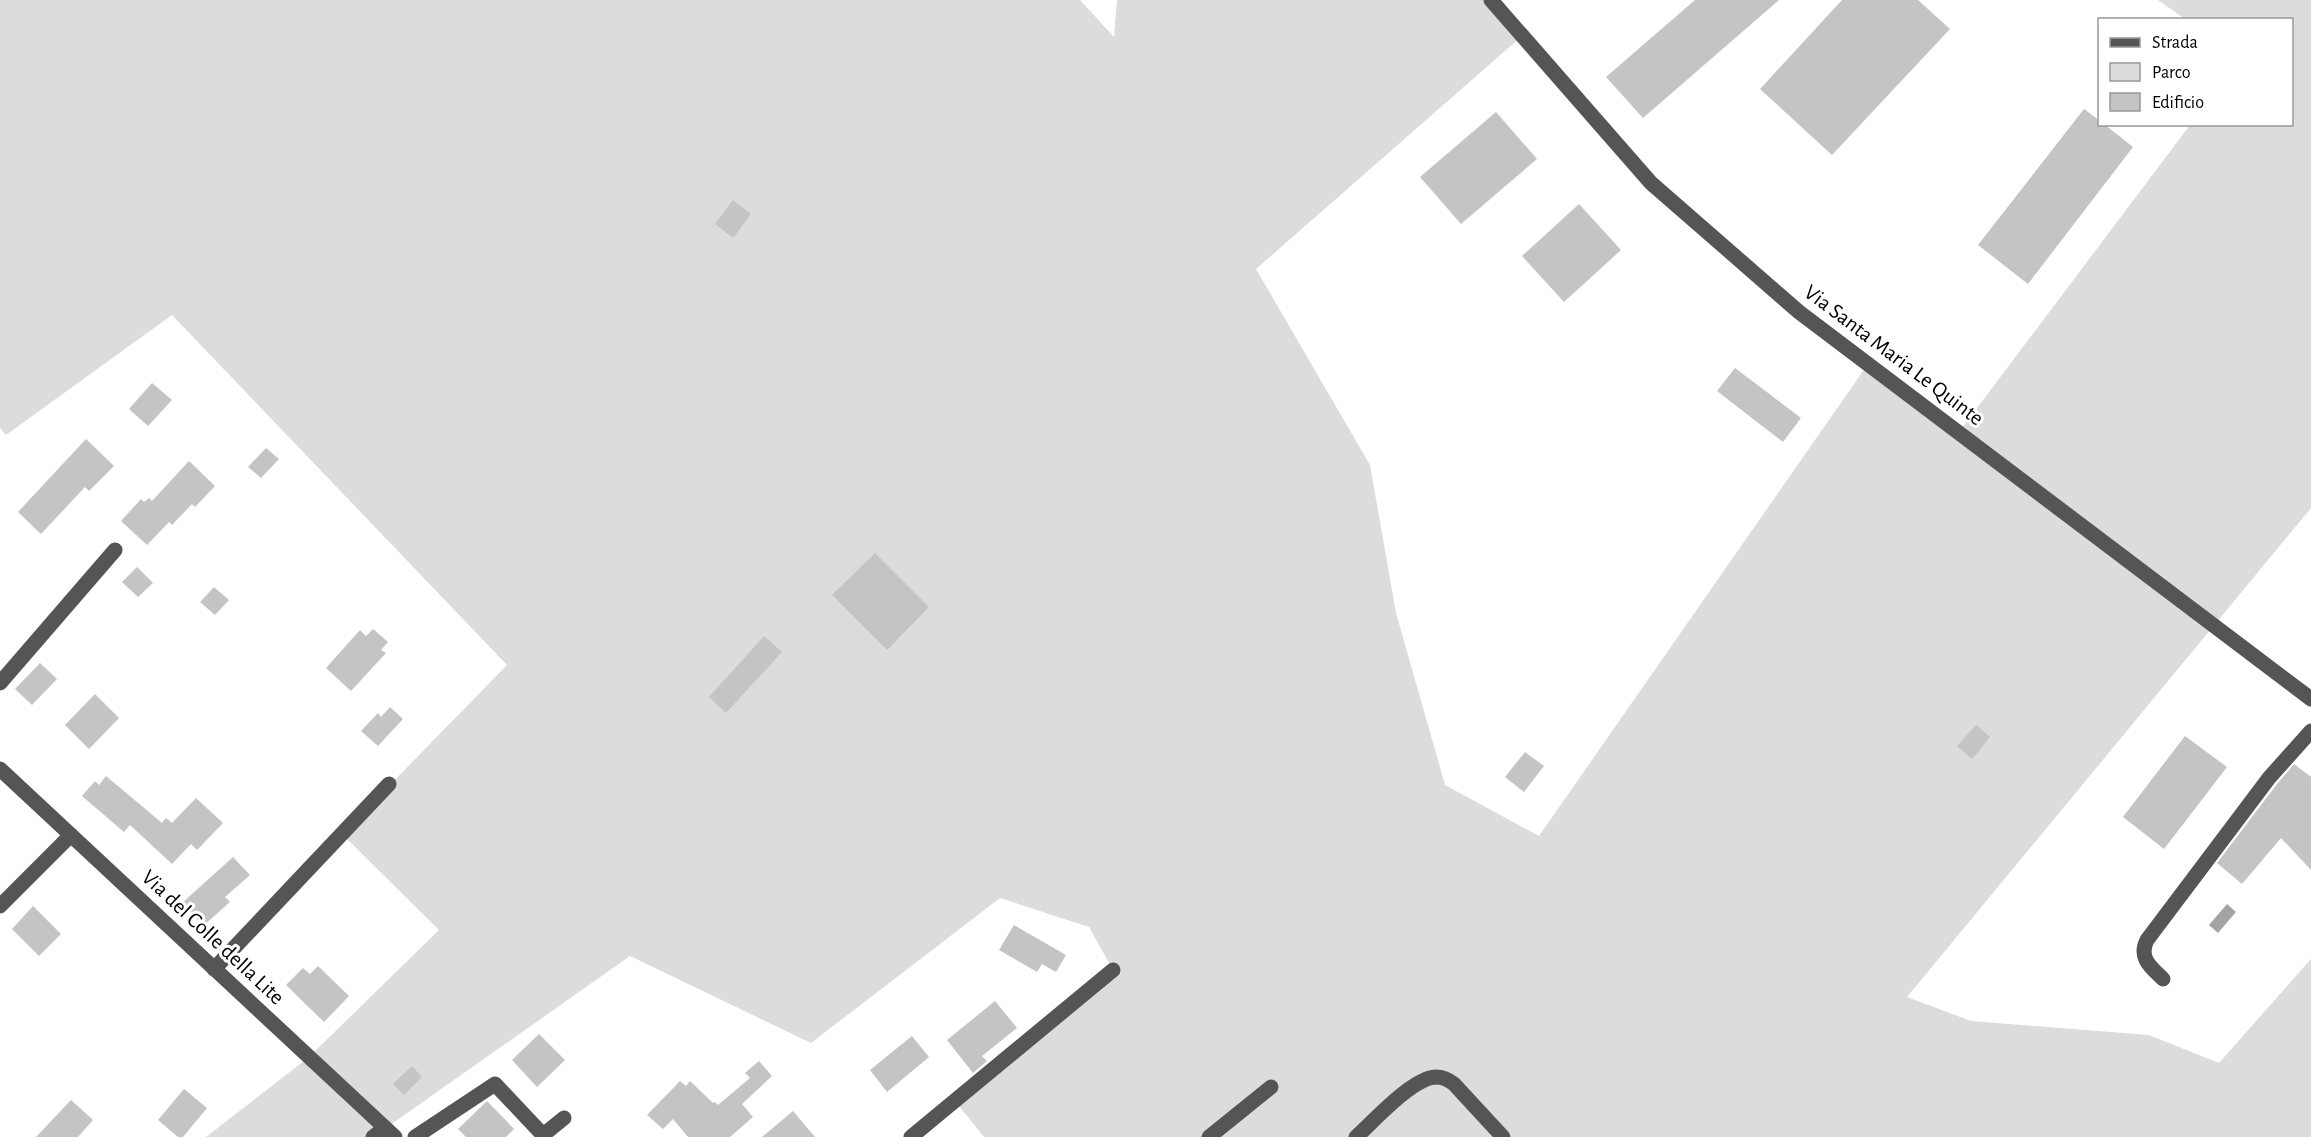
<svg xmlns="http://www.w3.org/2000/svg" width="2311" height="1137" font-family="'Alegreya Sans',sans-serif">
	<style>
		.green { fill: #dcdcdc }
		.water { fill: #a3a3a3 }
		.building { fill: #c4c4c4 }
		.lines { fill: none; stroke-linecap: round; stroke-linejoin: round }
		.minor { stroke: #555; stroke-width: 15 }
		.labels { text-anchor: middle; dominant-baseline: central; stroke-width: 6; stroke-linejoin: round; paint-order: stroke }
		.street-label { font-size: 22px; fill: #000; stroke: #fff }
	</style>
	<rect width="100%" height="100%" fill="#fff"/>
	<!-- green -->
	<polygon class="green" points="0,0 1080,0 1114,37 1117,0 1491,0 1522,36 1256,269 1370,465 1396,613 1445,785 1539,836 1868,364 1959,432 2190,125 2292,124 2292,20 2185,19 2158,0 2311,0 2311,508 1907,997 1971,1021 2149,1035 2219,1063 2311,959 2311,1137 984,1137 955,1101 1113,970 1089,927 1000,898 811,1043 630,956 386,1128 395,1137 206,1137 309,1057 439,930 342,834 507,665 172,315 6,435 0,428"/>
	<!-- water -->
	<polygon class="water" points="2227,904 2236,912 2218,933 2209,925"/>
	<!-- building -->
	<g class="building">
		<polygon points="1695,0 1779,0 1643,118 1606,77"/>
		<polygon points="1842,0 1918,0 1950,29 1832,155 1760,89"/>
		<polygon points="2084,109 2100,121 2100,124 2104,124 2133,147 2028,284 1978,245"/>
		<polygon points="1496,112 1537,159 1461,224 1420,177"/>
		<polygon points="733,200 751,214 733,238 715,224"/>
		<polygon points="1579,204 1621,250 1564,302 1522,256"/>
		<polygon points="1735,368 1801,418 1783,442 1717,391"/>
		<polygon points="152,383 172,400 148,426 129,409"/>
		<polygon points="86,439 114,466 89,491 85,487 41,534 18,512"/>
		<polygon points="266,448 279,459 261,478 248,467"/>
		<polygon points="189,461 215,486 195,507 192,504 172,525 169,522 147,545 121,521 141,499 144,502 149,498 152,501"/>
		<polygon points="875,553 929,607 887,650 832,595"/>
		<polygon points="137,567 153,583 138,597 122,582"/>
		<polygon points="214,587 229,600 215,615 200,602"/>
		<polygon points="373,629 388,642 381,650 386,653 351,691 326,668 360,630 366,636"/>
		<polygon points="764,636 782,652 726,713 709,697"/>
		<polygon points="40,663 57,679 32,705 15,689"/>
		<polygon points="95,694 119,718 89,749 65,725"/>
		<polygon points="390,707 403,719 378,746 361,731 378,713 381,717"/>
		<polygon points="1976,725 1990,737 1972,759 1957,746"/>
		<polygon points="2185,736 2227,767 2164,849 2123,817"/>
		<polygon points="1525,752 1544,766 1524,792 1505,777"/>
		<polygon points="2294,764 2311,777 2311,870 2281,838 2242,884 2217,863 2277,784"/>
		<polygon points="106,776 162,823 166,818 172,823 196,798 223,823 197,850 191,844 172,864 130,825 124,832 82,796 95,781 99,785"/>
		<polygon points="233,857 250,875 225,897 230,902 203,926 182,903"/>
		<polygon points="33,906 61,934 39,956 12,929"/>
		<polygon points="1014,925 1066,955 1056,972 1042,964 1037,972 999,950"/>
		<polygon points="318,966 349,996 324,1022 286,985 303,968 310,974"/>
		<polygon points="995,1001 1017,1028 982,1056 987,1061 973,1073 947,1040"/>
		<polygon points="539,1034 565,1060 537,1087 512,1060"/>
		<polygon points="912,1036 929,1057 887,1092 870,1070"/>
		<polygon points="759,1061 772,1076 742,1104 753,1117 730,1137 688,1137 673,1119 663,1129 647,1115 680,1081 686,1086 690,1081 713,1103 715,1102 718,1105 750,1078 745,1073"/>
		<polygon points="412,1066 422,1077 404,1095 393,1084"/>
		<polygon points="184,1089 207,1108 183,1137 178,1137 158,1120"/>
		<polygon points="71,1100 93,1120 78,1137 36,1137"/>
		<polygon points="487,1101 514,1129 506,1137 466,1137 458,1129"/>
		<polygon points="793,1111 815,1137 762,1137"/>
	</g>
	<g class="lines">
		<!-- minor -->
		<g class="minor">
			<polyline points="1491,0 1651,183 1799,312 2311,699"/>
			<polyline points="0,683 115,550"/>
			<polyline points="0,769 395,1137"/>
			<polyline points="0,906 71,835"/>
			<polyline points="214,969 389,784"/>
			<path d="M2163,979C2151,967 2138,958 2147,940L2269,778L2311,731"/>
			<polyline points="373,1137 385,1128"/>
			<polyline points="415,1137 495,1084 543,1135 564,1118"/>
			<polyline points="911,1137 1113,970"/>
			<polyline points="1209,1137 1271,1087"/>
			<path d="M1356,1137C1374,1121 1412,1078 1436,1077C1443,1077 1449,1080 1454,1084L1503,1137"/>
		</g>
	</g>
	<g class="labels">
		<!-- street labels -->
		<g class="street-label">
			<text transform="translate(1894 355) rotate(37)">Via Santa Maria Le Quinte</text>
			<text transform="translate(213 937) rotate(43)">Via del Colle della Lite</text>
		</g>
	</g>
	<!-- legend -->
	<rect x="2098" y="18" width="195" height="108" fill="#ffffff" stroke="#999999" stroke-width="1.5"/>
	<rect x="2110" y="38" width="30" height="9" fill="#555555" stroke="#999999" stroke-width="1.5"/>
	<text x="2152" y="48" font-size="18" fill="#000000">Strada</text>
	<rect x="2110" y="63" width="30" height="18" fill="#dcdcdc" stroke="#999999" stroke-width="1.5"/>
	<text x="2152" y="78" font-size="18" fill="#000000">Parco</text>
	<rect x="2110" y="93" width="30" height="18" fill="#c4c4c4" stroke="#999999" stroke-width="1.5"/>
	<text x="2152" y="108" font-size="18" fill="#000000">Edificio</text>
</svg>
